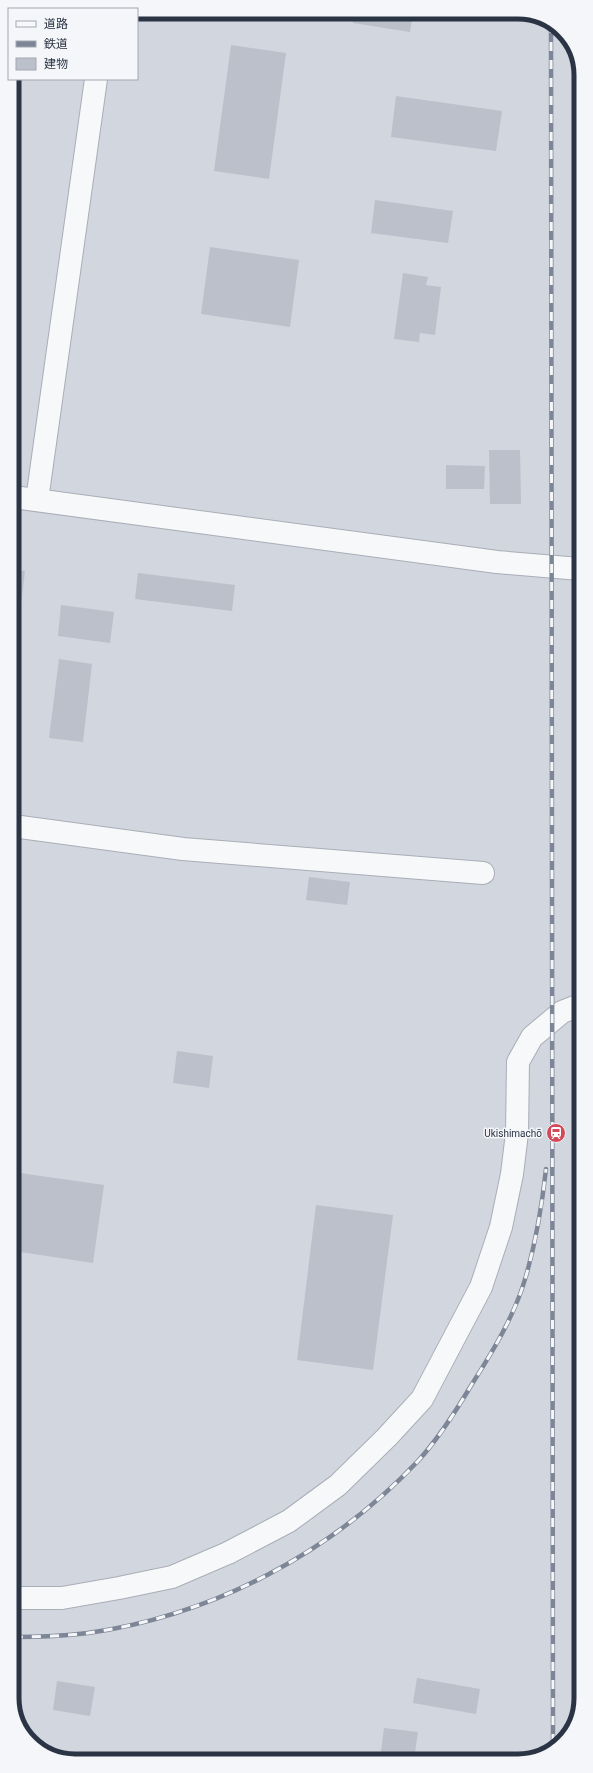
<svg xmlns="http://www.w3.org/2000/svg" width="593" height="1773" font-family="Roboto,'Noto Sans JP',sans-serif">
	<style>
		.built { fill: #d2d6de }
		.building { fill: #bbc0ca }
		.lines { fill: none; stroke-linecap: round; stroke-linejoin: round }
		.minor-casing { stroke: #a9aeb7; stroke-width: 24 }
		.minor { stroke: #f7f8fa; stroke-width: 22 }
		.rail-casing { stroke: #7d8696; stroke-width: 4.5 }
		.rail { stroke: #f4f6f9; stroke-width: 3; stroke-dasharray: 9; stroke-linecap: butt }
		.labels { text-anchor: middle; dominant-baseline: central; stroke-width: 3; stroke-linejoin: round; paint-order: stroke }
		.poi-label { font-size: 10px; fill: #2b3445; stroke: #f4f6f9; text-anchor: end }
		.rim { fill: none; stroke: #2b3445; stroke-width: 5 }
	</style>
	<rect width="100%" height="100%" fill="#e4e7ec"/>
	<!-- built -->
	<polygon class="built" points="137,12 523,12 560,27 579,59 581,1699 568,1737 534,1759 70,1761 33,1746 14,1714 12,79 137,79"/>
	<!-- building -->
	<g class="building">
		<polygon points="270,12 291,12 290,16"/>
		<polygon points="307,12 350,12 348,21 306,15"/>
		<polygon points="355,12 413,12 410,32 353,23"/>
		<polygon points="231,45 286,53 269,179 214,171"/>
		<polygon points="396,96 502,111 496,151 391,137"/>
		<polygon points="375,200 453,211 448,243 371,233"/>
		<polygon points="210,247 299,260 290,327 201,314"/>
		<polygon points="403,273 428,277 426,285 441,287 435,335 420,333 419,342 394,339"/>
		<polygon points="489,450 520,450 521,504 490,504"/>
		<polygon points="446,465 485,466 484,489 446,489"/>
		<polygon points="13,570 25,571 14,663 13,663"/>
		<polygon points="138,573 235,585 232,611 135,599"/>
		<polygon points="61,605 114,612 110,643 58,636"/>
		<polygon points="59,659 92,664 83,742 49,738"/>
		<polygon points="309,877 350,882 347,905 306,900"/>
		<polygon points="177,1051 213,1056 209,1088 173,1083"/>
		<polygon points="13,1172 104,1185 93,1263 14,1251"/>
		<polygon points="316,1205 393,1215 373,1370 297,1360"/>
		<polygon points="417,1678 480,1689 476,1714 413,1703"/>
		<polygon points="57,1681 95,1687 90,1716 53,1710"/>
		<polygon points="384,1728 418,1732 414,1759 380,1760"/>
	</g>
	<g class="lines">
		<defs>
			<g id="minor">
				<polyline points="13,497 497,562 580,569"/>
				<polyline points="37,500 96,79"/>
				<polyline points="13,826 183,849 483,873"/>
				<polyline points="14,1598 62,1598 119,1588 172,1577 228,1553 289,1521 338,1485 387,1437 422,1399 481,1287 501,1227 512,1174 517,1133 518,1062 532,1037 562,1012 580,1005"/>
			</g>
		</defs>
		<!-- minor casing -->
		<use href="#minor" class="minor-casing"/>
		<!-- minor -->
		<use href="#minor" class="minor"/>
		<defs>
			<g id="rail">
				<polyline points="551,24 553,1747"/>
				<path d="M14,1637C38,1637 64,1636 88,1633C214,1615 331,1553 418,1461C439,1438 456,1411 472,1384C493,1351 515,1315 526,1276C536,1241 542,1205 546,1169"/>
			</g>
		</defs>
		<!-- rail casing -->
		<use href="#rail" class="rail-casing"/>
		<!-- rail -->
		<use href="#rail" class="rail"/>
	</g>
	<!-- icons -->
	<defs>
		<symbol id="station-disc" viewBox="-11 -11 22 22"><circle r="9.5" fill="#d1495b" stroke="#f4f6f9"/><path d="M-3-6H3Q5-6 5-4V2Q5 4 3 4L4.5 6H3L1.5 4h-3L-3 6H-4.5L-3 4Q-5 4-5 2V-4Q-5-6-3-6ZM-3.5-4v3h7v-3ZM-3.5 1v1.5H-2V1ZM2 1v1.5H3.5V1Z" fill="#fff"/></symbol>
	</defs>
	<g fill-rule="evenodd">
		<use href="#station-disc" x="545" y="1122" width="22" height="22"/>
	</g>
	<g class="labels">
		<!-- poi labels -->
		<g class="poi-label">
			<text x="542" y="1133">Ukishimachō</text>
		</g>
	</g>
	<!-- crop -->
	<path d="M0 0H593V1773H0ZM75 19H518A56 56 0 0 1 574 75V1698A56 56 0 0 1 518 1754H75A56 56 0 0 1 19 1698V75A56 56 0 0 1 75 19Z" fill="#f4f6f9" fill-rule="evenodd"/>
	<path class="rim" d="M75 19H518A56 56 0 0 1 574 75V1698A56 56 0 0 1 518 1754H75A56 56 0 0 1 19 1698V75A56 56 0 0 1 75 19Z"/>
	<!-- legend -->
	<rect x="8" y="8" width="130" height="72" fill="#f4f6f9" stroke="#a4a8b1"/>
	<rect x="16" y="21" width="20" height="6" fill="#f7f8fa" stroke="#a4a8b1"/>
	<text x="44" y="28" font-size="12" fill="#2b3445">道路</text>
	<rect x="16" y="41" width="20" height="6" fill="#7d8696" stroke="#a4a8b1"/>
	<text x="44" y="48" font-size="12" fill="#2b3445">鉄道</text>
	<rect x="16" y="58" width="20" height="12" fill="#bbc0ca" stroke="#a4a8b1"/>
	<text x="44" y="68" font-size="12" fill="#2b3445">建物</text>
</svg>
